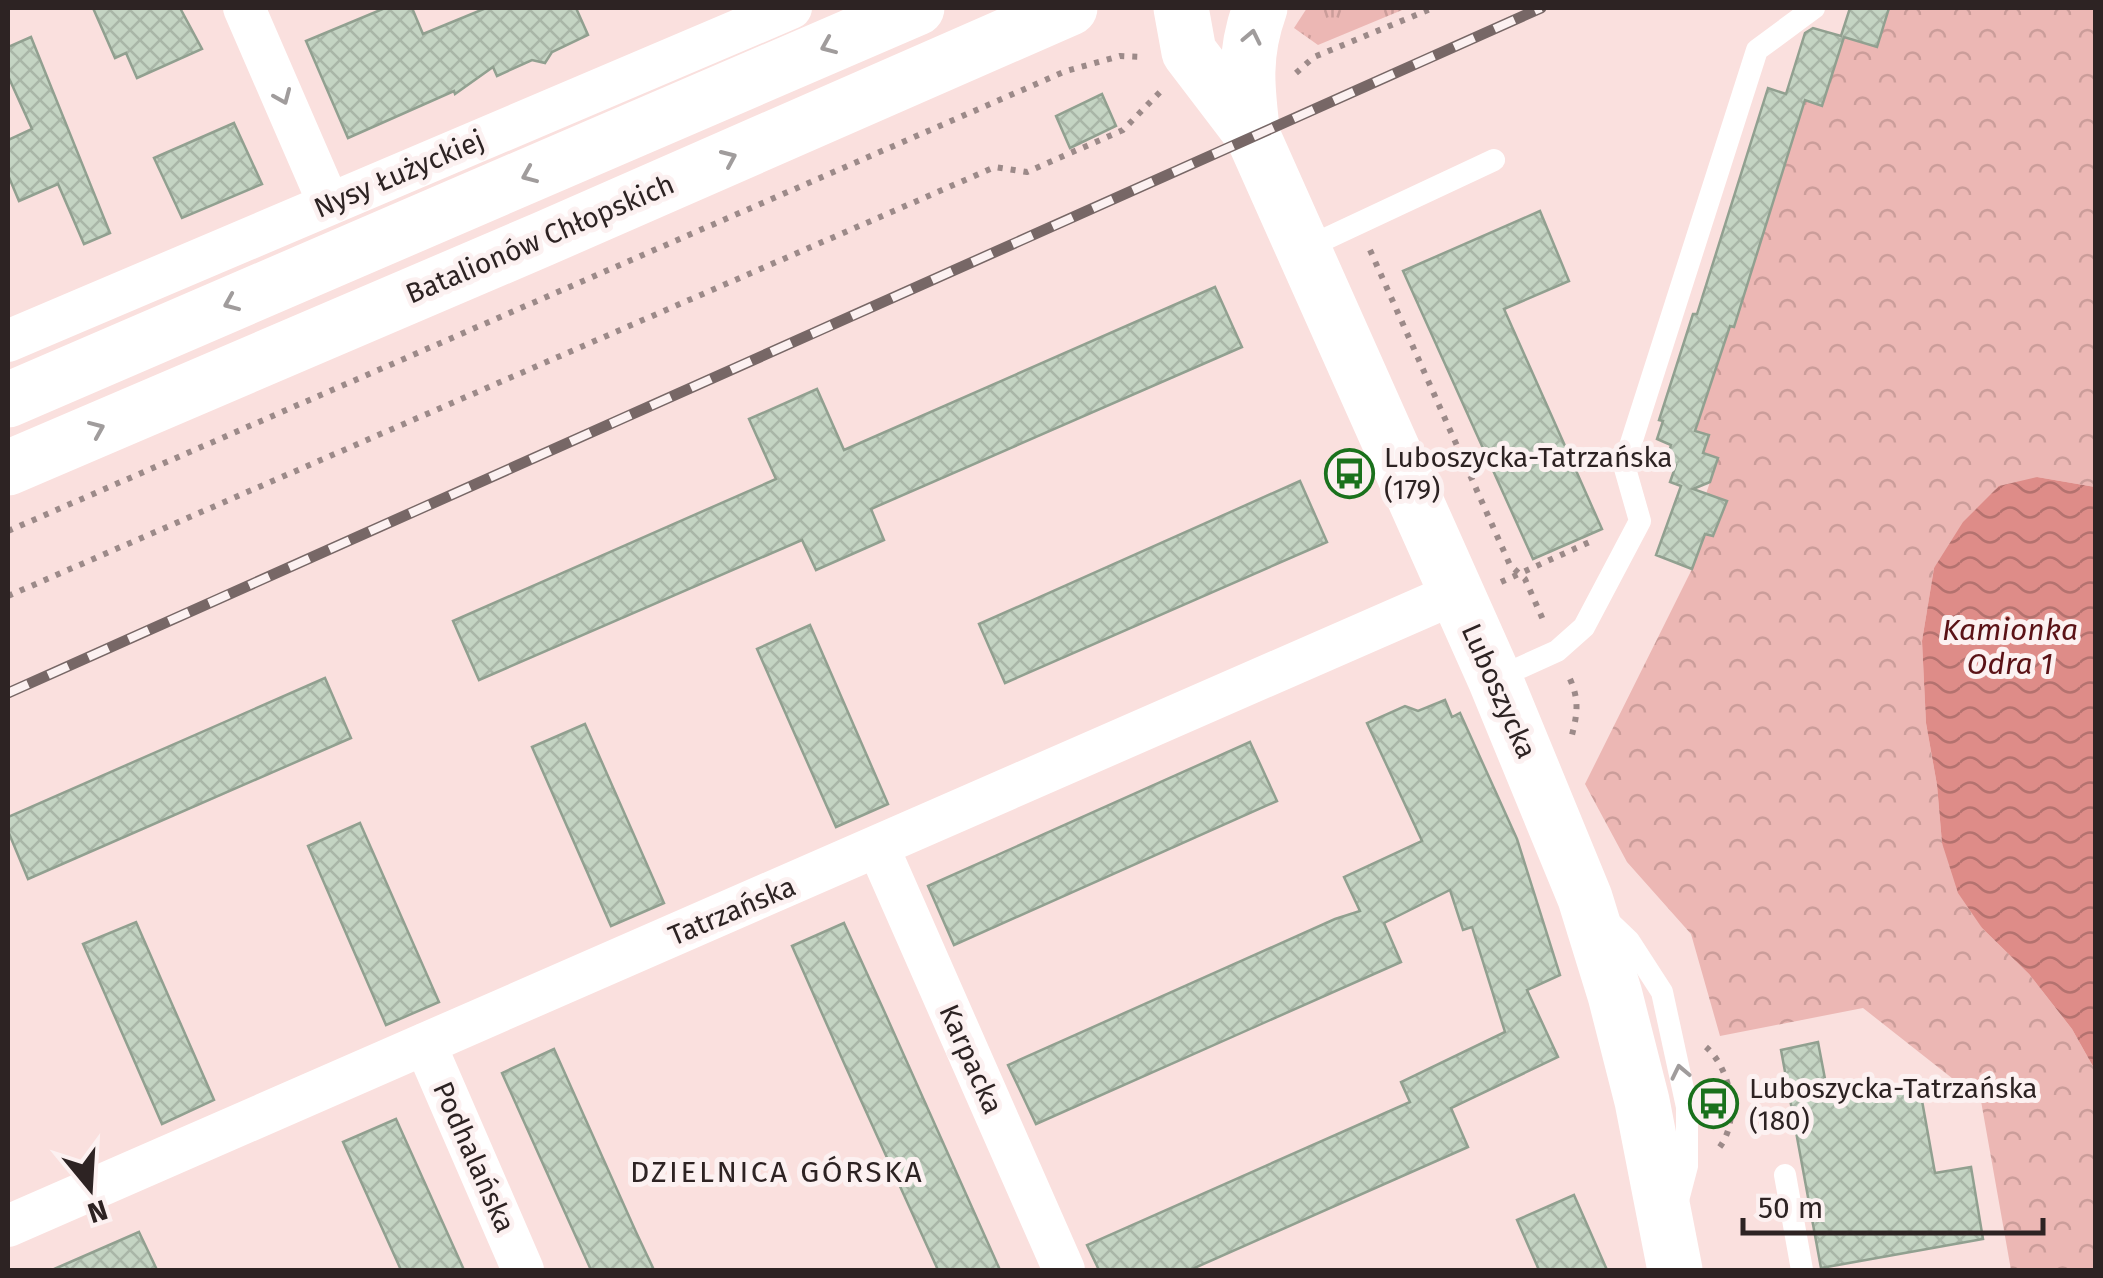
<svg xmlns="http://www.w3.org/2000/svg" width="2103" height="1278" font-family="'Fira Sans',sans-serif">
	<style>
		.grass { fill: url(#grass-tufts) }
		.forest { fill: url(#forest-crowns) }
		.water { fill: url(#water-waves) }
		.building { fill: url(#building-cross-hatch); stroke: #91a090; stroke-width: 2.5 }
		.lines { fill: none; stroke-linecap: round; stroke-linejoin: round }
		.path { stroke: #9c8a89; stroke-width: 6; stroke-dasharray: 5 8; stroke-linecap: butt }
		.lane { stroke: #fff; stroke-width: 22 }
		.street { stroke: #fff; stroke-width: 42 }
		.secondary { stroke: #fff; stroke-width: 55 }
		.rail-casing { stroke: #776766; stroke-width: 11 }
		.rail { stroke: #fcf1f1; stroke-width: 8; stroke-dasharray: 22; stroke-linecap: butt }
		.oneway { stroke: #a09c9c }
		.labels { text-anchor: middle; dominant-baseline: central; stroke-width: 10; stroke-linejoin: round; paint-order: stroke }
		.street-label { font-size: 28px; fill: #2d2323; stroke: #fcf1f1 }
		.poi-label { font-size: 28px; fill: #2d2323; stroke: #fcf1f1; text-anchor: start }
		.water-label { font-size: 30px; font-style: italic; fill: #5b1216; stroke: #fcf1f1 }
		.neighbourhood-label { font-size: 30px; letter-spacing: 2.5px; fill: #2d2323; stroke: #fcf1f1 }
	</style>
	<defs>
		<pattern id="grass-tufts" width="24" height="20" patternUnits="userSpaceOnUse" patternTransform="scale(2.5)"><rect width="24" height="20" fill="#ecb7b4"/><path d="M3 7l-1-3M5 7V3M7 7l1-3M15 17l-1-3M17 17v-4M19 17l1-3" fill="none" stroke="#cb9d9a"/></pattern>
		<pattern id="forest-crowns" width="20" height="18" patternUnits="userSpaceOnUse" patternTransform="scale(2.5)"><rect width="20" height="18" fill="#ecb7b4"/><path d="M2 6a3 3 0 1 1 6 0M12 15a3 3 0 1 1 6 0" fill="none" stroke="#cb9d9a"/></pattern>
		<pattern id="water-waves" width="16" height="10" patternUnits="userSpaceOnUse" patternTransform="scale(2.5)"><rect width="16" height="10" fill="#de8c88"/><path d="M0 5q4-4 8 0t8 0" fill="none" stroke="#b4726f"/></pattern>
		<pattern id="building-cross-hatch" width="8" height="8" patternUnits="userSpaceOnUse" patternTransform="scale(2.5)"><rect width="8" height="8" fill="#c4d4c3"/><path d="M0 0l8 8M0 8l8-8" fill="none" stroke="#a9b6a7"/></pattern>
	</defs>
	<rect width="100%" height="100%" fill="#fae0de"/>
	<!-- grass -->
	<polygon class="grass" points="1307,8 1407,8 1318,45 1294,28"/>
	<!-- forest -->
	<polygon class="forest" points="1889,8 2095,8 2095,487 2037,477 1934,568 1922,641 1926,723 1937,785 1942,843 1982,928 2029,974 2072,1029 2095,1070 2095,1270 2011,1270 1981,1101 1863,1008 1720,1036 1691,934 1627,862 1585,784 1692,569 1705,534 1714,536 1727,502 1706,494 1718,458 1703,453 1709,435 1696,431 1730,326 1734,326 1804,100 1821,105 1843,37 1877,47"/>
	<!-- water -->
	<polygon class="water" points="2037,477 2095,487 2095,1070 2072,1029 2029,974 1982,928 1958,893 1942,843 1937,785 1926,723 1922,641 1934,568 1963,522 1999,486"/>
	<!-- building -->
	<g class="building">
		<polygon points="93,8 180,8 202,49 137,78 126,53 115,58"/>
		<polygon points="385,8 412,8 423,34 486,8 576,8 588,35 552,52 545,63 532,60 497,76 493,67 455,94 454,91 348,138 306,41"/>
		<polygon points="1850,8 1889,8 1877,47 1844,37 1822,106 1805,100 1734,327 1730,326 1695,431 1709,435 1703,453 1718,458 1710,482 1693,489 1727,501 1713,536 1705,534 1692,569 1656,555 1681,486 1670,482 1676,465 1666,462 1671,445 1657,439 1663,421 1659,420 1693,314 1697,314 1768,88 1786,94 1805,33 1813,28 1841,36"/>
		<polygon points="31,37 110,233 84,244 58,184 19,201 8,175 8,140 32,129 8,76 8,47"/>
		<polygon points="1102,94 1116,126 1070,148 1056,116"/>
		<polygon points="234,123 262,184 182,218 154,158"/>
		<polygon points="1540,211 1569,281 1504,309 1602,529 1533,559 1403,271"/>
		<polygon points="1215,287 1242,347 871,509 884,540 816,570 802,540 479,680 453,621 776,479 749,419 817,389 844,450"/>
		<polygon points="1300,481 1327,542 1005,683 979,624"/>
		<polygon points="810,625 888,804 836,827 757,649"/>
		<polygon points="325,678 351,738 28,879 8,831 8,817"/>
		<polygon points="1445,700 1452,717 1460,713 1517,839 1560,975 1527,990 1558,1057 1451,1108 1468,1147 1190,1270 1099,1270 1087,1245 1410,1102 1401,1082 1505,1032 1472,927 1463,930 1450,890 1384,923 1401,962 1036,1124 1008,1065 1335,919 1360,911 1344,877 1422,841 1367,723 1405,706 1418,711"/>
		<polygon points="585,724 664,903 611,926 532,747"/>
		<polygon points="1250,742 1277,801 954,945 928,886"/>
		<polygon points="360,823 439,1002 386,1025 308,846"/>
		<polygon points="136,922 214,1100 162,1124 83,944"/>
		<polygon points="844,923 885,1013 1000,1270 938,1270 844,1063 792,946"/>
		<polygon points="1818,1042 1829,1100 1919,1084 1935,1173 1971,1167 1983,1239 1821,1268 1781,1050"/>
		<polygon points="554,1049 636,1232 654,1270 591,1270 543,1164 502,1073"/>
		<polygon points="396,1119 437,1210 464,1270 401,1270 343,1142"/>
		<polygon points="1574,1195 1607,1270 1539,1270 1517,1220"/>
		<polygon points="139,1232 157,1270 52,1270"/>
	</g>
	<g class="lines">
		<!-- path -->
		<g class="path">
			<polyline points="1296,73 1314,57 1433,8"/>
			<polyline points="1370,250 1510,565 1525,579 1544,622"/>
			<polyline points="8,531 1066,71 1120,56 1143,57"/>
			<polyline points="1501,582 1594,540"/>
			<polyline points="8,596 995,167 1027,172 1123,130 1160,92"/>
			<path d="M1570,679C1580,702 1577,715 1571,739"/>
			<path d="M1706,1047C1731,1069 1741,1120 1719,1148"/>
		</g>
		<!-- lane -->
		<g class="lane">
			<polyline points="1304,249 1494,160"/>
			<polyline points="1495,679 1557,651 1584,627 1640,521 1624,465 1757,50 1814,8"/>
			<polyline points="1606,919 1629,941 1662,992 1687,1107 1687,1166 1677,1204"/>
			<polyline points="1785,1175 1802,1270"/>
		</g>
		<!-- street -->
		<g class="street">
			<polyline points="244,8 329,204"/>
			<polyline points="8,341 791,8"/>
			<polyline points="878,847 1064,1270"/>
			<polyline points="425,1044 523,1270"/>
			<polyline points="8,1226 1456,593"/>
		</g>
		<!-- secondary -->
		<g class="secondary">
			<polyline points="1181,8 1189,52 1253,136 1495,679 1585,898 1615,995 1642,1101 1675,1270"/>
			<path d="M1253,136C1247,88 1243,55 1260,8"/>
			<polyline points="8,400 917,8"/>
			<polyline points="8,468 543,239 1070,8"/>
		</g>
		<defs>
			<polyline id="rail" points="8,693 1541,8"/>
		</defs>
		<!-- rail casing -->
		<use href="#rail" class="rail-casing"/>
		<!-- rail -->
		<use href="#rail" class="rail"/>
	</g>
	<!-- one-way arrows -->
	<defs><path id="oneway-chevron" d="M-2-3.5L2.5 0L-2 3.5" fill="none" stroke-width="1.6" stroke-linecap="round" stroke-linejoin="round" transform="scale(2.5)"/></defs>
	<g class="oneway">
		<use href="#oneway-chevron" transform="translate(1252 37) rotate(-78)"/>
		<use href="#oneway-chevron" transform="translate(828 46) rotate(157)"/>
		<use href="#oneway-chevron" transform="translate(283 97) rotate(67)"/>
		<use href="#oneway-chevron" transform="translate(729 158) rotate(-24)"/>
		<use href="#oneway-chevron" transform="translate(529 175) rotate(157)"/>
		<use href="#oneway-chevron" transform="translate(231 303) rotate(157)"/>
		<use href="#oneway-chevron" transform="translate(97 429) rotate(-23)"/>
		<use href="#oneway-chevron" transform="translate(1680 1072) rotate(-102)"/>
	</g>
	<!-- icons -->
	<defs>
		<symbol id="bus-ring" viewBox="-11 -11 22 22"><circle r="9.5" fill="#fcf1f1" stroke="#1a711c" stroke-width="1.5"/><path d="M-5-6H5V4H4V6H2V4H-2V6H-4V4H-5ZM-3.5-4V0h7V-4ZM-3.5 1.2v1.5H-2V1.2ZM2 1.2v1.5H3.5V1.2Z" fill="#1a711c"/></symbol>
	</defs>
	<g fill-rule="evenodd">
		<use href="#bus-ring" x="1322" y="446" width="55" height="55"/>
		<use href="#bus-ring" x="1686" y="1076" width="55" height="55"/>
	</g>
	<g class="labels">
		<!-- street labels -->
		<g class="street-label">
			<text transform="translate(399 174) rotate(-23)">Nysy Łużyckiej</text>
			<text transform="translate(540 239) rotate(-23)">Batalionów Chłopskich</text>
			<text transform="translate(1499 691) rotate(66)">Luboszycka</text>
			<text transform="translate(732 911) rotate(-23)">Tatrzańska</text>
			<text transform="translate(971 1059) rotate(66)">Karpacka</text>
			<text transform="translate(474 1157) rotate(66)">Podhalańska</text>
		</g>
		<!-- poi labels -->
		<g class="poi-label">
			<text x="1384" y="457">Luboszycka-Tatrzańska<tspan x="1384" dy="32">(179)</tspan></text>
			<text x="1749" y="1088">Luboszycka-Tatrzańska<tspan x="1749" dy="32">(180)</tspan></text>
		</g>
		<!-- water labels -->
		<g class="water-label">
			<text x="2010" y="630">Kamionka<tspan x="2010" dy="34">Odra 1</tspan></text>
		</g>
		<!-- neighbourhood labels -->
		<g class="neighbourhood-label">
			<text x="777" y="1172">DZIELNICA GÓRSKA</text>
		</g>
	</g>
	<!-- border -->
	<rect width="2103" height="1278" fill="none" stroke="#2d2323" stroke-width="20"/>
	<!-- north arrow -->
	<g transform="translate(90 1188) rotate(162)" stroke="#fcf1f1" stroke-width="8" paint-order="stroke">
	<path d="M0-8L18 38L0 25L-18 38Z" fill="#2d2323"/>
	<text y="-15" font-size="28" font-weight="bold" text-anchor="middle" fill="#2d2323">N</text>
	</g>
	<!-- scale -->
	<path d="M1743 1218v15h300v-15" fill="none" stroke="#2d2323" stroke-width="5"/>
	<text x="1758" y="1218" font-size="30" fill="#2d2323" stroke="#fcf1f1" stroke-width="8" paint-order="stroke">50 m</text>
</svg>
